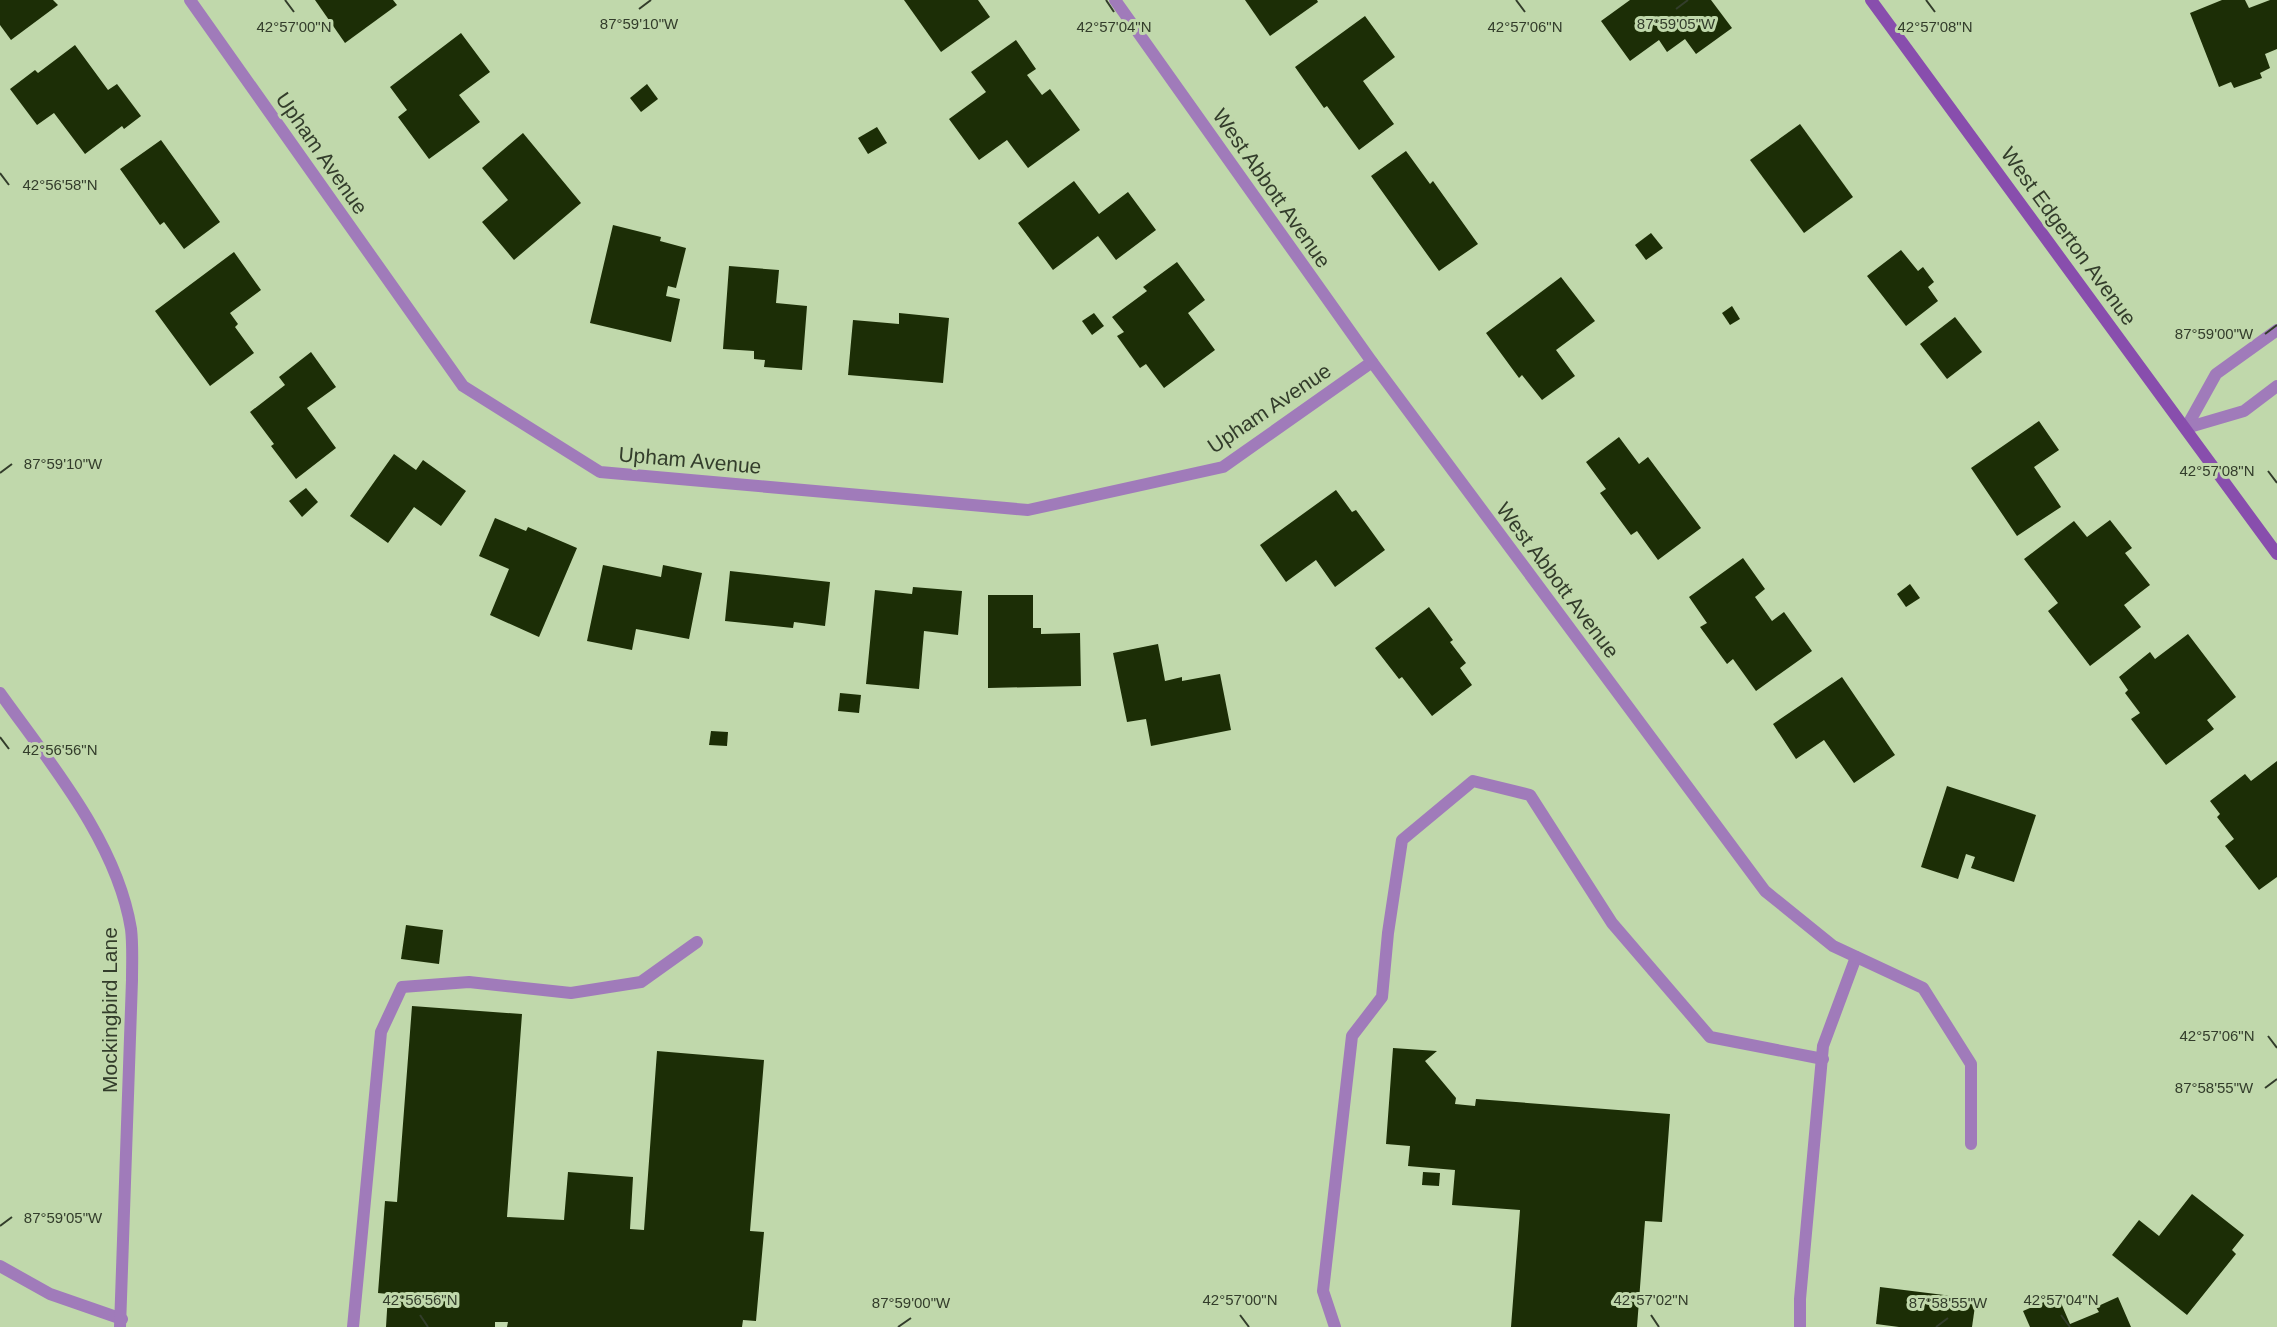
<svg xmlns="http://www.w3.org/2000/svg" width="2277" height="1327" font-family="Arial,sans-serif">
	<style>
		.building { fill: #1c2e06 }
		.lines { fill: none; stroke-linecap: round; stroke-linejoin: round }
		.lane { stroke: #a07bba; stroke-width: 12 }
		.street { stroke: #a07bba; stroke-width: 12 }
		.secondary { stroke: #884ead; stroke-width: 12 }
		.ticks { fill: none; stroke: #333d2b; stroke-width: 2 }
		.labels { text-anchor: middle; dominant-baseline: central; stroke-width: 6; stroke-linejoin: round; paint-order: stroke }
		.street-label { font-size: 21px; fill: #333d2b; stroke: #c0d8ab }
		.ticks-label { font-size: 15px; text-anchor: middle; fill: #333d2b; stroke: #c0d8ab; stroke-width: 6; stroke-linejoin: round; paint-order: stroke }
	</style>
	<rect width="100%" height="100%" fill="#c0d8ab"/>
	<!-- building -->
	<g class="building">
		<polygon points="0,0 53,0 58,5 11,40 0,25"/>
		<polygon points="315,0 393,0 397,5 345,43"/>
		<polygon points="904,0 978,0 990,17 941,52"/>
		<polygon points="1245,0 1317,0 1318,2 1270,36"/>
		<polygon points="1630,0 1711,0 1732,28 1696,54 1685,39 1667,52 1659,40 1630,61 1601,21"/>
		<polygon points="2222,0 2245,0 2249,8 2270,0 2277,0 2277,49 2265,54 2270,68 2260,73 2262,78 2234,88 2231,82 2219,87 2190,13"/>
		<polygon points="1365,16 1395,57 1363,81 1394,124 1359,150 1327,106 1324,108 1295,67"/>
		<polygon points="461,33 490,72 459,95 480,122 429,159 398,117 407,110 390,87"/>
		<polygon points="1016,40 1036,69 1027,75 1042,95 1050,89 1080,130 1028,168 1007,140 979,160 949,119 986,92 971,72"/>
		<polygon points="75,45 108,90 117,84 141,116 124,129 122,126 85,154 54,113 37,125 10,89 35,70 38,73"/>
		<polygon points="647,84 658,99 641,112 630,98"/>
		<polygon points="1800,124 1853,197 1804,233 1750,160"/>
		<polygon points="877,127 887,143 868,154 858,138"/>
		<polygon points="523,133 581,203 514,260 482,222 508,200 482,168"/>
		<polygon points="161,140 220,222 184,249 164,222 160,225 120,169"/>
		<polygon points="1406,151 1430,184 1433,181 1478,244 1439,271 1371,176"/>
		<polygon points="1074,181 1099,214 1128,192 1156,230 1116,260 1098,236 1053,270 1018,223"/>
		<polygon points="613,225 661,237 660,241 686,248 676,288 668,286 666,296 680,299 671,342 590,323"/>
		<polygon points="1651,233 1663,248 1646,260 1635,245"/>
		<polygon points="1901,250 1918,271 1923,267 1934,282 1928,287 1938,301 1906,326 1867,276"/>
		<polygon points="234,252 261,290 230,313 238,324 235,327 254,353 210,386 155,311"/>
		<polygon points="1177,262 1205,300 1188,313 1215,350 1164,388 1146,364 1140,368 1117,336 1124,332 1112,317 1147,291 1143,287"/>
		<polygon points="729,266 779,270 776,303 807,306 802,370 764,367 765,360 754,359 754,351 723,349"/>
		<polygon points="1561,277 1595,321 1556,350 1575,376 1542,400 1522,375 1519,378 1486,333"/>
		<polygon points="1732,306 1740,319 1730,325 1722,313"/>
		<polygon points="899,313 949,318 943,383 848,375 853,320 899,324"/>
		<polygon points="1094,313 1104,326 1092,335 1082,321"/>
		<polygon points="1955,317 1982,352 1947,379 1920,344"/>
		<polygon points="311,352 336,387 307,408 336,448 296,479 271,446 274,444 250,412 285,385 279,377"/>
		<polygon points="2039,421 2059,450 2034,467 2061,507 2017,536 1971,468"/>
		<polygon points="1619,437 1639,464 1648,457 1701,528 1658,560 1637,531 1631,535 1600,493 1606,489 1586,462"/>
		<polygon points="394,454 416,470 423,460 466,491 441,526 414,507 388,543 350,516"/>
		<polygon points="306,488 318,502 302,517 289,501"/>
		<polygon points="1336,490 1352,512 1356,510 1385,550 1335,587 1316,560 1286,582 1260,545"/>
		<polygon points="495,518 526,531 528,527 577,548 539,637 490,615 509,569 479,556"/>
		<polygon points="2110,520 2132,548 2125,553 2150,585 2124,605 2141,627 2090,666 2048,611 2058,603 2024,559 2074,521 2087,537"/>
		<polygon points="1743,558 1765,589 1755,597 1772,621 1784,612 1812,651 1756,691 1733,659 1727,664 1700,627 1707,623 1689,597"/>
		<polygon points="603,565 661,577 663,565 702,573 689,639 636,629 632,650 587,641"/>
		<polygon points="730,571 830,582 825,626 794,622 793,628 725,621"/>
		<polygon points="1910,584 1920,598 1906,607 1897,594"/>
		<polygon points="913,587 962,591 958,635 924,631 919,689 866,684 875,590 912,594"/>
		<polygon points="988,595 1033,595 1033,628 1041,628 1041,634 1080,633 1081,686 988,688"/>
		<polygon points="1429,607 1453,640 1450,642 1466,663 1460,668 1472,685 1432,716 1402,677 1399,679 1375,648"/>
		<polygon points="2188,634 2236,697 2207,720 2214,729 2166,765 2131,719 2140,713 2125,693 2128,690 2119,677 2150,652 2155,659"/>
		<polygon points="1158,644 1165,681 1182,677 1182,681 1220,674 1231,730 1151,746 1146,719 1127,722 1113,653"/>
		<polygon points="1842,677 1895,755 1854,783 1824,740 1796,759 1773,724"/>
		<polygon points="840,693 861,695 859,713 838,711"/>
		<polygon points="711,731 728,732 727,746 709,745"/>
		<polygon points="2277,761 2277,877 2259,890 2225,846 2234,839 2217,817 2220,814 2210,801 2245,774 2251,781"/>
		<polygon points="1947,786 2036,815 2014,882 1971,868 1975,857 1966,854 1958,879 1921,867"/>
		<polygon points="406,925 443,930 439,964 401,959"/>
		<polygon points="412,1006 522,1014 507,1217 564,1220 568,1172 633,1177 630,1229 644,1230 657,1051 764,1060 750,1231 764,1232 756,1321 743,1320 742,1327 507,1327 508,1322 495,1322 495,1327 386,1327 388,1294 378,1293 385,1201 397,1202"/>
		<polygon points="1393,1048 1437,1051 1425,1061 1456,1098 1455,1104 1475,1106 1476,1099 1670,1114 1662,1222 1645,1221 1637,1327 1511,1327 1520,1210 1452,1205 1455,1170 1408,1166 1410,1146 1386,1144"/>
		<polygon points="1423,1172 1440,1173 1439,1186 1422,1185"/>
		<polygon points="2192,1194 2244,1235 2232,1250 2236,1254 2187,1315 2112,1255 2139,1220 2159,1236"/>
		<polygon points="1880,1287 1976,1299 1972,1327 1899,1327 1876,1324"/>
		<polygon points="2058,1296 2070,1324 2099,1312 2096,1307 2118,1297 2131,1327 2030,1327 2023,1311"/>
	</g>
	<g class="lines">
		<!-- lane -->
		<g class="lane">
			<polyline points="0,1266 50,1294 122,1319"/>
			<polyline points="353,1327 381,1032 402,987 469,982 571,993 641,982 697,942"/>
			<polyline points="1335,1327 1323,1291 1352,1036 1382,997 1388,933 1402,840 1473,781 1530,795 1612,923 1710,1037 1823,1059"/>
			<polyline points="1800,1327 1800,1299 1823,1046 1856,957"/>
		</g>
		<!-- street -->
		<g class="street">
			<polyline points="190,0 463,386 600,472 1028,510 1223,467 1372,362"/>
			<polyline points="1115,0 1372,362 1765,891 1833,946 1923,988 1971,1064 1971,1144"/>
			<polyline points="2186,428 2216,374 2277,330"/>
			<polyline points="2186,428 2244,411 2277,386"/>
			<path d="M0,693C50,763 117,842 131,929C133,945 132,963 132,980L120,1327"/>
		</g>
		<!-- secondary -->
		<polyline class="secondary" points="1871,0 2277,554"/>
	</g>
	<!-- ticks -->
	<path class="ticks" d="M285,0L294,12M1106,0L1114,12M1516,0L1525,12M1926,0L1935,12M639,9L651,0M1676,9L1688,0M0,173L9,185M2265,334L2277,325M2268,471L2277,483M0,473L12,464M0,737L9,749M2268,1036L2277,1048M2265,1088L2277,1079M0,1226L12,1217M420,1315L428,1327M1240,1315L1249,1327M1651,1315L1659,1327M2061,1315L2070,1327M898,1327L911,1318M1936,1327L1948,1318"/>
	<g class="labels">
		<!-- street labels -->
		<g class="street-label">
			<text transform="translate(322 153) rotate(55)">Upham Avenue</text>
			<text transform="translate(1272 188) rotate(55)">West Abbott Avenue</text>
			<text transform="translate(2069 236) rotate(54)">West Edgerton Avenue</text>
			<text transform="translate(1269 408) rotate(-34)">Upham Avenue</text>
			<text transform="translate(690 460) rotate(5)">Upham Avenue</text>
			<text transform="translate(1558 580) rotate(53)">West Abbott Avenue</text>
			<text transform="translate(109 1010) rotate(-90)">Mockingbird Lane</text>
		</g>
	</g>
	<g class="ticks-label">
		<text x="639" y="29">87°59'10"W</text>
		<text x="1676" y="29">87°59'05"W</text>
		<text x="294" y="32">42°57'00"N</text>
		<text x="1114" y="32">42°57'04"N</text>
		<text x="1525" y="32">42°57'06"N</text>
		<text x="1935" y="32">42°57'08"N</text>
		<text x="60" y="190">42°56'58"N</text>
		<text x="2214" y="339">87°59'00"W</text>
		<text x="63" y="469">87°59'10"W</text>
		<text x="2217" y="476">42°57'08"N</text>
		<text x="60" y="755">42°56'56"N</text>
		<text x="2217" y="1041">42°57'06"N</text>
		<text x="2214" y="1093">87°58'55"W</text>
		<text x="63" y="1223">87°59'05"W</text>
		<text x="420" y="1305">42°56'56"N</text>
		<text x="1240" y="1305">42°57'00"N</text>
		<text x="1651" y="1305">42°57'02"N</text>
		<text x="2061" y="1305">42°57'04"N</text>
		<text x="911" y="1308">87°59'00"W</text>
		<text x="1948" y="1308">87°58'55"W</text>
	</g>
</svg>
